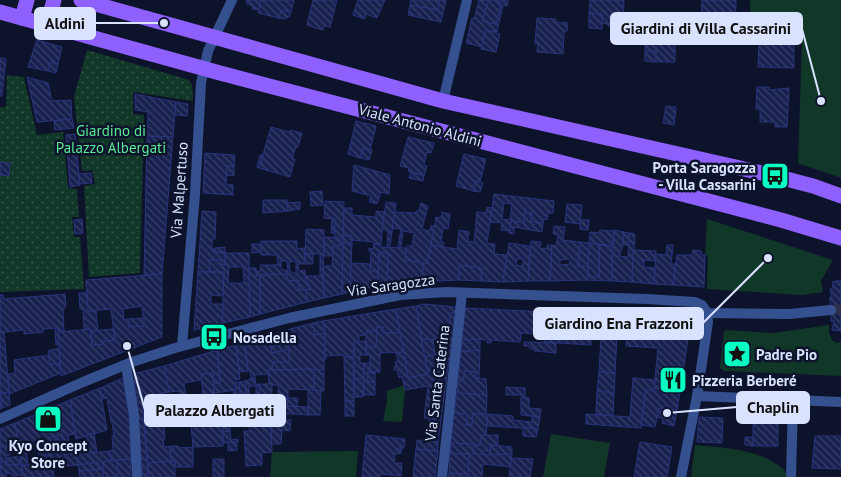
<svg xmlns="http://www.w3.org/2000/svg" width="841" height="477" font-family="'PT Sans',sans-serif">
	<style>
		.green { fill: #113728 }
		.garden { fill: url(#garden-dots) }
		.building { fill: url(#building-back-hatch); stroke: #28347d; fill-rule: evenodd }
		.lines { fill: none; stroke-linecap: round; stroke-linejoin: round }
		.tertiary-tunnel { stroke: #2c324c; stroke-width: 10; stroke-dasharray: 10 5; stroke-linecap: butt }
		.minor { stroke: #35508f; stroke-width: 10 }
		.tertiary { stroke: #35508f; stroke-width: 10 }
		.primary { stroke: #8e60ff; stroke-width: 15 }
		.labels { text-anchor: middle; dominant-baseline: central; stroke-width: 5; stroke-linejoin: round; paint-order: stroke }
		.street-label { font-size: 15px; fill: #d9e2ff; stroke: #0e132c }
		.park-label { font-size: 15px; fill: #58ec95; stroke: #0e132c }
		.poi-label { font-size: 15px; font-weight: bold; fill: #d9e2ff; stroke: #0e132c; text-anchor: start }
		.leader { fill: none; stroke: #d9e2ff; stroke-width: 2 }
		.callout-dot { fill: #d9e2ff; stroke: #0e132c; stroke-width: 2 }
		.callout { fill: #d9e2ff; stroke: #d9e2ff; stroke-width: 2 }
		.callout-label { font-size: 16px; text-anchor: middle; font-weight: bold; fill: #111 }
	</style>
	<defs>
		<pattern id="garden-dots" width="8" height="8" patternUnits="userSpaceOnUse" patternTransform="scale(1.25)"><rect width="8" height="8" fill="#113728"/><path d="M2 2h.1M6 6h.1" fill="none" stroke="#335448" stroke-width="1.8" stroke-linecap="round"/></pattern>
		<pattern id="building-back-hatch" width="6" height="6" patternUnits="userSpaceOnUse" patternTransform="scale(1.25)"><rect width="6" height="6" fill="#18204f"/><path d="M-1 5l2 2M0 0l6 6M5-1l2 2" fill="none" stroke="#394069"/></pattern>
	</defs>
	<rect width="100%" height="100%" fill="#0e132c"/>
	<!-- green -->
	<g class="green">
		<polygon points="750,0 841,0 841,178 798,163 802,40 751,39"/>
		<polygon points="707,219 833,260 821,281 823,292 802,295 707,289 708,256 705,255"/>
		<polygon points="829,325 829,333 832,340 837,343 841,342 841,376 725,371 720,368 724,331 726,330 773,333"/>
		<polygon points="404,385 405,390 402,422 383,421 387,401 387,391"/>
		<polygon points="551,434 610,443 604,477 543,477"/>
		<path d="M695,445C726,448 763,449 786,472V477H691Z"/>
		<polygon points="358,451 356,477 270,477 272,452"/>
	</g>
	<!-- garden -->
	<g class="garden">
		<polygon points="87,50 189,80 192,85 193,101 133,92 133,114 144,115 140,273 89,277 84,186 95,184 92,170 82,171 74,97"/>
		<polygon points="7,75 24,77 37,135 63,132 68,188 77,189 79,217 72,217 74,237 80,237 84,289 0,292 0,107 6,107"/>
	</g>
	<!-- building -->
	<g class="building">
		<polygon points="246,0 261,0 259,10 252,9 253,6 247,4"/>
		<polygon points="261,0 294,0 291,12 281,10 279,18 258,13"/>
		<polygon points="313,0 337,0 330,27 324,26 323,30 307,25"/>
		<polygon points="358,0 385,0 377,18 366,14 365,19 353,15"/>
		<polygon points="411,0 440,0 438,10 410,5"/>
		<polygon points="440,0 446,0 441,22 408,15 410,5 438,10"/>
		<polygon points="479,0 489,0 482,21 496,24 501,3 498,2 498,0 508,0 507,6 503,5 497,32 486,30 482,47 466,43 472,18 474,19"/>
		<polygon points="489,0 498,0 498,2 501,3 496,24 482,21"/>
		<polygon points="590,0 624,0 623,26 608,26 608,24 602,23 602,14 589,13"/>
		<polygon points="702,0 736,0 735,40 701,39"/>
		<polygon points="281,10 291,12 289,17 284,19 279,18"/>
		<polygon points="589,13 602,14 602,29 589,28"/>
		<polygon points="537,18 556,19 556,22 568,23 567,31 564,31 563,54 537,52 538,44 535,44"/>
		<polygon points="486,30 500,34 496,52 481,49"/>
		<polygon points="645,34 657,34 657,43 675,44 675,62 656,62 656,51 645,51"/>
		<polygon points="37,40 62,47 58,64 50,62 48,71 28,67"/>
		<polygon points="759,44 794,45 794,68 758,67"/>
		<polygon points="645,51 656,51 656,62 645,61"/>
		<polygon points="0,58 6,59 2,96 0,96"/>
		<polygon points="50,62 58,64 56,73 48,71"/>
		<polygon points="27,77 48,83 52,101 71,100 72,119 37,122"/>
		<polygon points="757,87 769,87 769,90 789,88 787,127 775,127 775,122 760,122 760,109 756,109"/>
		<polygon points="135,94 176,102 173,137 147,136 148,112 135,110"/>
		<polygon points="176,102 188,104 187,116 175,115"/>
		<polygon points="666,106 676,107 674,125 663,123"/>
		<polygon points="72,119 74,128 55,130 54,121"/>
		<polygon points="356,121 376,126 370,150 363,148 360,158 348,154"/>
		<polygon points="271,127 289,132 290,130 302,133 298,147 296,147 292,159 295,159 290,177 259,168"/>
		<polygon points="75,134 80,185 70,187 66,135"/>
		<polygon points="147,136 173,137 162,274 144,276"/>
		<polygon points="408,137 434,143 431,153 427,152 424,165 427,166 424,176 408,171 409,168 400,166"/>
		<polygon points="363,148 372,150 369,160 360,158"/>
		<polygon points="205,153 235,155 234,167 227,166 226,184 233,185 233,195 203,193"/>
		<polygon points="464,154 486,159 480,182 476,181 473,191 456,186"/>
		<polygon points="260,155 263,155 259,168 257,167"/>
		<polygon points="0,162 10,163 9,176 0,175"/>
		<polygon points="354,165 390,175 389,194 381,192 377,204 369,202 371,196 352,191"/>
		<polygon points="227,166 234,167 234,176 226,175"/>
		<polygon points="411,172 424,175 423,181 409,178"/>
		<polygon points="91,173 92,183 80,184 79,174"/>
		<polygon points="476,181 483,183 480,192 473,191"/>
		<polygon points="322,191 323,205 311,206 310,192"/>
		<path d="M494,194L554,201L553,213H548L547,220L544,219L543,223L531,222L532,213L525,212L524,222L511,221L509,231L501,230L502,223L490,222ZM504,203L512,204L510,220L502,219Z"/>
		<polygon points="263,200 287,200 288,211 263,213"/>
		<polygon points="325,201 344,202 342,294 324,298 323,266 332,266 333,246 339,246 340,238 334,238 335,219 324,218"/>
		<polygon points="300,202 300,209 288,211 287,203"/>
		<polygon points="386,202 396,203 392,232 382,229"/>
		<polygon points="421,203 428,206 422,229 429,231 431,226 435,226 427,264 405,260 407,246 412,246 414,233 403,231 401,247 398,247 401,229 392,228 395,212 416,213 416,211 419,211"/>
		<polygon points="567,204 582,205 580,224 565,222"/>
		<polygon points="487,207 492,208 487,243 495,244 494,254 507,255 503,282 481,281 482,268 459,265 459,280 421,282 424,263 427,264 431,245 457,249 459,230 469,232 468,241 474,242 477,212 486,213"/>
		<polygon points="344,208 352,208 352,215 376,217 376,211 384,212 381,244 374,244 374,242 352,240 352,236 343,235"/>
		<polygon points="202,211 216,212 215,239 212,239 212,249 215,249 215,252 225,252 225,265 221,265 221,260 209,260 210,272 198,272"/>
		<polygon points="442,212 450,214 448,229 443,228 441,242 444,242 443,247 431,245 436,217 441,218"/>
		<polygon points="525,212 532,213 531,222 543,223 542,232 514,227 514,234 509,233 511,221 524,222"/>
		<polygon points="332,218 335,219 334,233 331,233"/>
		<polygon points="82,219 83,233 75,234 74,220"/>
		<polygon points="581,220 589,220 588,230 580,229"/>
		<path d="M554,226L565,227L563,240L580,242L578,266L588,267V277H599V245L612,246V281L587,280L550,281L552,245L556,246L558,235L553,234ZM569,259L570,264L560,265V260Z"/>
		<polygon points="306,229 324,230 323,276 320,276 320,254 305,254"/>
		<polygon points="600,230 614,231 612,246 589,243 590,232 599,233"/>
		<polygon points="614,230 624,232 623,245 619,256 628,257 629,233 635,234 632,282 612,281"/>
		<polygon points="388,231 392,232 390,246 387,246"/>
		<polygon points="624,232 629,233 629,245 623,245"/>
		<polygon points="343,235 352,236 352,243 343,243"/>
		<polygon points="324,237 340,238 339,246 333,246 333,256 324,256"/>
		<path d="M261,241H297V249L305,248L304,264H298L299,271L305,270L306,283H309L310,290H299L298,280L288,281L287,274L256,276V271H261L260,265H278L277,255H261ZM281,261H287L288,271L281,269ZM296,261V273H292L291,271H290L289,262Z"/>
		<polygon points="531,241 541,242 540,248 547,249 547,245 552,245 550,281 528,281"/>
		<polygon points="580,242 589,243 588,267 578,266"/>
		<polygon points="343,243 352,243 350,292 342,294"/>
		<path d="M509,243L530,246L528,281L503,282ZM517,259H523V266L516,265Z"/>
		<polygon points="589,243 599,245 599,277 588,277"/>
		<polygon points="252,244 261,244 261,252 252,253"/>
		<polygon points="374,244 381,244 380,247 406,248 405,260 424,263 421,282 387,285 388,253 379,252 378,271 370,271 371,251 369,251 369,248 373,249"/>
		<polygon points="667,245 673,245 671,264 676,264 673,285 654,284 656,254 666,255"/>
		<polygon points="225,247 225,252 215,252 215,248"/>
		<polygon points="633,250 656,251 655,261 644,260 644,267 655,268 654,284 632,282"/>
		<polygon points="693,250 701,251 701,255 705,255 704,287 673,285 677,255 692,255"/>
		<polygon points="379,252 388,253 387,285 378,286"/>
		<path d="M225,253H249L250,317L222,323L224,272H210L209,260H221V265H225ZM229,267H243L244,283H228Z"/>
		<polygon points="305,254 313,254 313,264 304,264"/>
		<polygon points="351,263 370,264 370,271 378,271 378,286 350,292"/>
		<polygon points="459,265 482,268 481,281 459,280"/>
		<polygon points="249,268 256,268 256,276 260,275 260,314 250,317"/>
		<polygon points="198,272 224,272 223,296 211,295 211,304 223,304 222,323 194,330"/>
		<path d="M162,274V337L61,376L58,332L90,329L92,345L103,344V341L115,340L111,309L88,311L86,280ZM142,306L144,326L129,327L128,319L124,320L123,309Z"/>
		<polygon points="287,274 288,281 298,280 299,290 306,290 307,302 260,314 260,275"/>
		<polygon points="306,276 323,276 324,298 307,302 306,290 310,290 309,283 306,283"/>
		<polygon points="841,280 841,331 832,330 834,321 831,321 830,297 832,297 830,289 833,288 832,282"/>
		<polygon points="79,293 87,293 88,311 96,311 98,331 91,331 90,329 84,329 83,309 80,309"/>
		<polygon points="65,294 66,306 63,310 64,331 58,332 58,328 43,329 43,332 24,334 24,330 4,332 9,392 1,393 2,408 0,409 0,295 3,295 4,299"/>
		<polygon points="424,304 456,307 456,313 450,313 448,340 421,339 416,306"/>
		<polygon points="416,306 428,374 408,378 396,309"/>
		<polygon points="465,308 691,319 680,392 654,388 658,348 626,346 627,336 617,335 615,373 599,372 601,337 591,336 591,345 544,342 545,334 521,333 520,342 491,340 491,343 487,343 487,340 480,339 462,340"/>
		<polygon points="396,309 400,333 383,333 383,327 377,327 377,330 366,332 366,335 359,336 359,341 354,342 353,357 344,357 344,355 326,356 326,359 324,359 325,334 323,321"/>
		<polygon points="450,313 456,313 453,341 448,340"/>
		<polygon points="144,318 144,326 129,327 128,319"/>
		<polygon points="323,321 325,333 314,335 313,323"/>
		<polygon points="313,323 314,335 325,333 324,370 272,370 272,362 289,362 287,330"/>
		<polygon points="377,327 383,327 383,333 400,333 404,352 380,353 380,372 370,372 370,355 366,355 366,346 376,347"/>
		<polygon points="55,328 58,328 59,344 56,345"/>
		<polygon points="114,329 115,340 103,341 103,344 92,345 91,331"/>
		<polygon points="287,330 288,343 271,347 272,353 289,349 289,362 272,362 272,370 268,370 269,374 255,375 255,378 251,379 250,370 248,371 245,346 255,344 254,340"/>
		<polygon points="377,330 376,347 366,346 366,332"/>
		<polygon points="421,339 433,340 435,354 425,357"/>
		<polygon points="480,339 480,351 461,351 462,340"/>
		<polygon points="254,340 255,344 245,346 248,371 239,372 236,345"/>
		<polygon points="445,340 454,341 453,350 444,349"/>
		<polygon points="366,341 366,355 360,355 360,363 364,363 364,379 354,379 354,342"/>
		<polygon points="524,342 556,343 556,353 534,351 534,349 530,349 529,346 524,346"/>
		<polygon points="288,343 289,349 272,353 271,347"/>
		<polygon points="236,345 240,379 235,380 236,390 214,393 214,383 220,383 217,350"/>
		<polygon points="59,348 60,366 59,367 58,363 50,365 48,351"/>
		<polygon points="444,349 452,350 448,366 444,353"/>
		<polygon points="217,350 220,383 214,383 213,373 201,374 202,380 184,383 187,404 178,406 176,397 180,396 179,391 169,392 164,366"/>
		<polygon points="473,350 480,351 479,378 475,378 476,372 464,371 464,381 458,381 461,351 472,352"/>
		<polygon points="404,352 408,378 428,374 427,371 432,370 434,385 446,383 441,419 424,418 428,386 405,390 402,377 399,378 397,370 394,370 394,367 396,366 395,362 398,361 396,353"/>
		<polygon points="444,352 448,366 446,383 434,385 432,370 427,371 425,357"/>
		<polygon points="49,355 50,365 58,363 59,367 60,366 61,373 9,394 8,374 15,373 14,360"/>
		<polygon points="344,357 353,357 354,401 345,401"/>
		<polygon points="364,363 370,363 370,372 368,372 368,382 375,382 375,395 363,395"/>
		<polygon points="164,366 169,392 159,394 162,405 165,439 163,439 164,447 173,446 174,450 170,450 171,461 148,463 142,397 136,397 134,374"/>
		<polygon points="314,369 314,390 288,389 288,398 278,397 278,385 272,385 271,427 261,427 259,384 269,384 268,370"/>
		<polygon points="314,369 324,370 324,391 314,391"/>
		<polygon points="464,371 476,372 475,378 486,379 487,395 457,393 458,381 464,381"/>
		<rect x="368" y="372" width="7" height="10"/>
		<polygon points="599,372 615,373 614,393 597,391"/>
		<polygon points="213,373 214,419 223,419 223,446 193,447 191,425 202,424 201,414 204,408 201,374"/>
		<polygon points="123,378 129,414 131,459 111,461 110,451 113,450 112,436 114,436 112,422 111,422 107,398 102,399 100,388"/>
		<polygon points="255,378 256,385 259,384 260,412 257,413 257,416 253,416 253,413 250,414 249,395 256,394 256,386 249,386 249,393 246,394 245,381"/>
		<polygon points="633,378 655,380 654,391 646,390 641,428 586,424 586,414 630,417"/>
		<polygon points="354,379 364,379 363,397 354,397"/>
		<polygon points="245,381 246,394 249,393 250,420 223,421 222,403 241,402 239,382"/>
		<polygon points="239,382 241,402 234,403 233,390 236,390 235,383"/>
		<polygon points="506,387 525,388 525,397 521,395 506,395"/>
		<polygon points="100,388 107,430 76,439 70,400"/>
		<polygon points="654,388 680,392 677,410 659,408 655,427 641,425 646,390 654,391"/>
		<polygon points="308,389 321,391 320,415 308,415"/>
		<polygon points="597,391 614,393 613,416 596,414"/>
		<polygon points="9,392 10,405 2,408 1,393"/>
		<polygon points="457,393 487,395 486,414 473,414 472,425 466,425 467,414 454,413"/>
		<polygon points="136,397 142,397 148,477 143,477"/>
		<polygon points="278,397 288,398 287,406 308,407 308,415 280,413 279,422 271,421 271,407 278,407"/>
		<polygon points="521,397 529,398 529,408 541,409 540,417 521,415"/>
		<polygon points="288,398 298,398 297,406 287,406"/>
		<polygon points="70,400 75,434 68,435 69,445 76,444 78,465 53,467 54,477 22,477 22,465 40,464 38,447 44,446 46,456 52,455 51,449 58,448 56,440 49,442 48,438 57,435 60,446 64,446 58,405"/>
		<rect x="345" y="401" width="9" height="15"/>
		<polygon points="58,405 64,446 60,446 57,435 48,438 52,455 46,456 44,446 26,450 28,465 22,465 15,423"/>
		<polygon points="659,408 677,410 674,426 662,423 663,418 657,417"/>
		<polygon points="280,413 286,414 286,420 291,420 290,431 282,430 281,444 271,444 271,421 279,422"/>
		<polygon points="454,413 467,414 466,425 472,425 473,414 488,414 486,435 482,435 480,445 451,443"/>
		<polygon points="488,414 513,416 513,420 532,422 532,416 540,417 538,429 487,426"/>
		<polygon points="699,417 723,418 722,443 697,442"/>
		<polygon points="429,419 441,419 440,428 428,428"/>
		<polygon points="223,421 230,421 230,431 223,432"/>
		<rect x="753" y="421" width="25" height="25"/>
		<polygon points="15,423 20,451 10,452 9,446 0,447 0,429"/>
		<polygon points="261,424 261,427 271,427 272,452 262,453 262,465 246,466 244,431 250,431 249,425"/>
		<polygon points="523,427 538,429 536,437 523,436"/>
		<polygon points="428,428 440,428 438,442 427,441"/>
		<polygon points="230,431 231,440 238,439 238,442 223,443 223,432"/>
		<polygon points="94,433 97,452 89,453 86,435"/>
		<polygon points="366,435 405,439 404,448 398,448 398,449 402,449 401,453 395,454 394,463 402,463 401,476 380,474 380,477 362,477"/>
		<polygon points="482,435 498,435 498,445 490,445 491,450 483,451 483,455 473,454 474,444 480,445"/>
		<polygon points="815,436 841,436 841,469 812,468"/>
		<polygon points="745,437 753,437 753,446 745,445"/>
		<polygon points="417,440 438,442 438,451 416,449"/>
		<polygon points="232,442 237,442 237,450 228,451 228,443"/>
		<polygon points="640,442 672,447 667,477 634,477"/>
		<polygon points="451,443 474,444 473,454 512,454 510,467 483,464 482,477 448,477 449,473 468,474 469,454 450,454"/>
		<polygon points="88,445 89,453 110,451 111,461 103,462 104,469 99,470 98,462 78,465 76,446"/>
		<polygon points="490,445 512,447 512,454 483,455 483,451 491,450"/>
		<polygon points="9,446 10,455 6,455 7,461 0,462 0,447"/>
		<polygon points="173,446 178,446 179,448 193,447 193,467 175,467 175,461 171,461 170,450 174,450"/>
		<polygon points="416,449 438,451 435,477 413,477"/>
		<polygon points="450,454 469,454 468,474 449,473"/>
		<polygon points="20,456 21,464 7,465 6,458"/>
		<polygon points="511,458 533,459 530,477 509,476"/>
		<polygon points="131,459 130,477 103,477 118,476 117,460"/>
		<rect x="213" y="459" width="11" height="18"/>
		<polygon points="117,460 118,476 103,477 103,462"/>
		<polygon points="7,461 7,465 21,464 22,475 12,476 11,473 6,474 6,477 1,477 0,462"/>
		<polygon points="175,461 175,477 148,477 148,463"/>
		<polygon points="98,462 99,470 79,471 78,465"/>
		<polygon points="103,469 103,477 80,477 79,471"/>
	</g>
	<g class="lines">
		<!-- tertiary-tunnel -->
		<polyline class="tertiary-tunnel" points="831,310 841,309"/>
		<!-- minor -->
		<g class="minor">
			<polyline points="443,101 467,0"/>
			<polyline points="182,346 195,194 201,83 208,51 232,0"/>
			<polyline points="126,365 134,415 137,477"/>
			<polyline points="697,396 841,402"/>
			<polyline points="442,477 462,293"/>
			<polyline points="681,477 697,396 708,322 707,313"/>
			<polyline points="791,477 793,401"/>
		</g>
		<!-- tertiary -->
		<polyline class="tertiary" points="0,419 83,382 132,362 175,348 289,318 400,295 446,292 647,299 695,302 702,305 707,313 789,314 831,310"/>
		<!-- primary -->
		<g class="primary">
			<polyline points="81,0 443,101 775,176 813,186 841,196"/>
			<polyline points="0,12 220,73 781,220 841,238"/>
			<polyline points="22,18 27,0"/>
			<polyline points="47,25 54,0"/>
		</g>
	</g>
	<!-- icons -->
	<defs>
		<symbol id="bus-square" viewBox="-11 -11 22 22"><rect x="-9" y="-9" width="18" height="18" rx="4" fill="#05ffc3" stroke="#0e132c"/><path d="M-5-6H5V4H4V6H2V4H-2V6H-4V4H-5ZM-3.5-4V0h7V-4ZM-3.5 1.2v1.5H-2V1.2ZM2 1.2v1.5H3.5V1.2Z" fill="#111"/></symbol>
		<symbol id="sight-square" viewBox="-11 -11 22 22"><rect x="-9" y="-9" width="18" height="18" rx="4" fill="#05ffc3" stroke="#0e132c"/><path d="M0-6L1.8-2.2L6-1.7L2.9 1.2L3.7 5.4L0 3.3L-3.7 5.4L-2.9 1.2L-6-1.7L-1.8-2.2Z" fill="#111"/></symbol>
		<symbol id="restaurant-square" viewBox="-11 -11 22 22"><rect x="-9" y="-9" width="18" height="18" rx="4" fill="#05ffc3" stroke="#0e132c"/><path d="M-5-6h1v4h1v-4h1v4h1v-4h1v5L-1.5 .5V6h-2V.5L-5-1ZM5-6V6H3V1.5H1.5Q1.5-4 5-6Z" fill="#111"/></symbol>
		<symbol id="shop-square" viewBox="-11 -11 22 22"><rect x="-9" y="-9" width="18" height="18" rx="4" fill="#05ffc3" stroke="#0e132c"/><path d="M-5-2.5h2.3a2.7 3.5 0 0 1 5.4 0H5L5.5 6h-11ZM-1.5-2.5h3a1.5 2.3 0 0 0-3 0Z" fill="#111"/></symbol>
	</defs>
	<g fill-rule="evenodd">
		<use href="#bus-square" x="759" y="160" width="32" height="32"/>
		<use href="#bus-square" x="198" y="321" width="32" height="32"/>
		<use href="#sight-square" x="721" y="338" width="32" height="32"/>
		<use href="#restaurant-square" x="657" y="364" width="32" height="32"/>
		<use href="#shop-square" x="32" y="403" width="32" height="32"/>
	</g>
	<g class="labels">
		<!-- street labels -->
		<g class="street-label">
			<text transform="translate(420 125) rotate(15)">Viale Antonio Aldini</text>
			<text transform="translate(179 190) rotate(-86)">Via Malpertuso</text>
			<text transform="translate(391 285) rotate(-8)">Via Saragozza</text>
			<text transform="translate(437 383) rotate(-83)">Via Santa Caterina</text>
		</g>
		<!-- park labels -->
		<g class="park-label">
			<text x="111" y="130">Giardino di<tspan x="111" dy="17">Palazzo Albergati</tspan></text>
		</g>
		<!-- poi labels -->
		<g class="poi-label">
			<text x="756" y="167" text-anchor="end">Porta Saragozza<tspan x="756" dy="17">- Villa Cassarini</tspan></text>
			<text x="233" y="337">Nosadella</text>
			<text x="756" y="354">Padre Pio</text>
			<text x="692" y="380">Pizzeria Berberé</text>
			<text x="48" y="445" text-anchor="middle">Kyo Concept<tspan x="48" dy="17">Store</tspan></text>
		</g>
	</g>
	<!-- callouts -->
	<path class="leader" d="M164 23L95 23M821 101L802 29M768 258L703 323M667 413L737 407M127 346L145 410"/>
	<g class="callout-dot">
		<circle cx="164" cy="23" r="5"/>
		<circle cx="821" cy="101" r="5"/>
		<circle cx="768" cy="258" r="5"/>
		<circle cx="667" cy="413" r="5"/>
		<circle cx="127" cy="346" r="5"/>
	</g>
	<g class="callout">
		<rect x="35" y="8" width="60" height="31" rx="5"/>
		<rect x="611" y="13" width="191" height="31" rx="5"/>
		<rect x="534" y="308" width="169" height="31" rx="5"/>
		<rect x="737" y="392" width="72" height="31" rx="5"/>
		<rect x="145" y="395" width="140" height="31" rx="5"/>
	</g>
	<g class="callout-label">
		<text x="65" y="29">Aldini</text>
		<text x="706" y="34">Giardini di Villa Cassarini</text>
		<text x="619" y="329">Giardino Ena Frazzoni</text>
		<text x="773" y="413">Chaplin</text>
		<text x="215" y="416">Palazzo Albergati</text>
	</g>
</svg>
